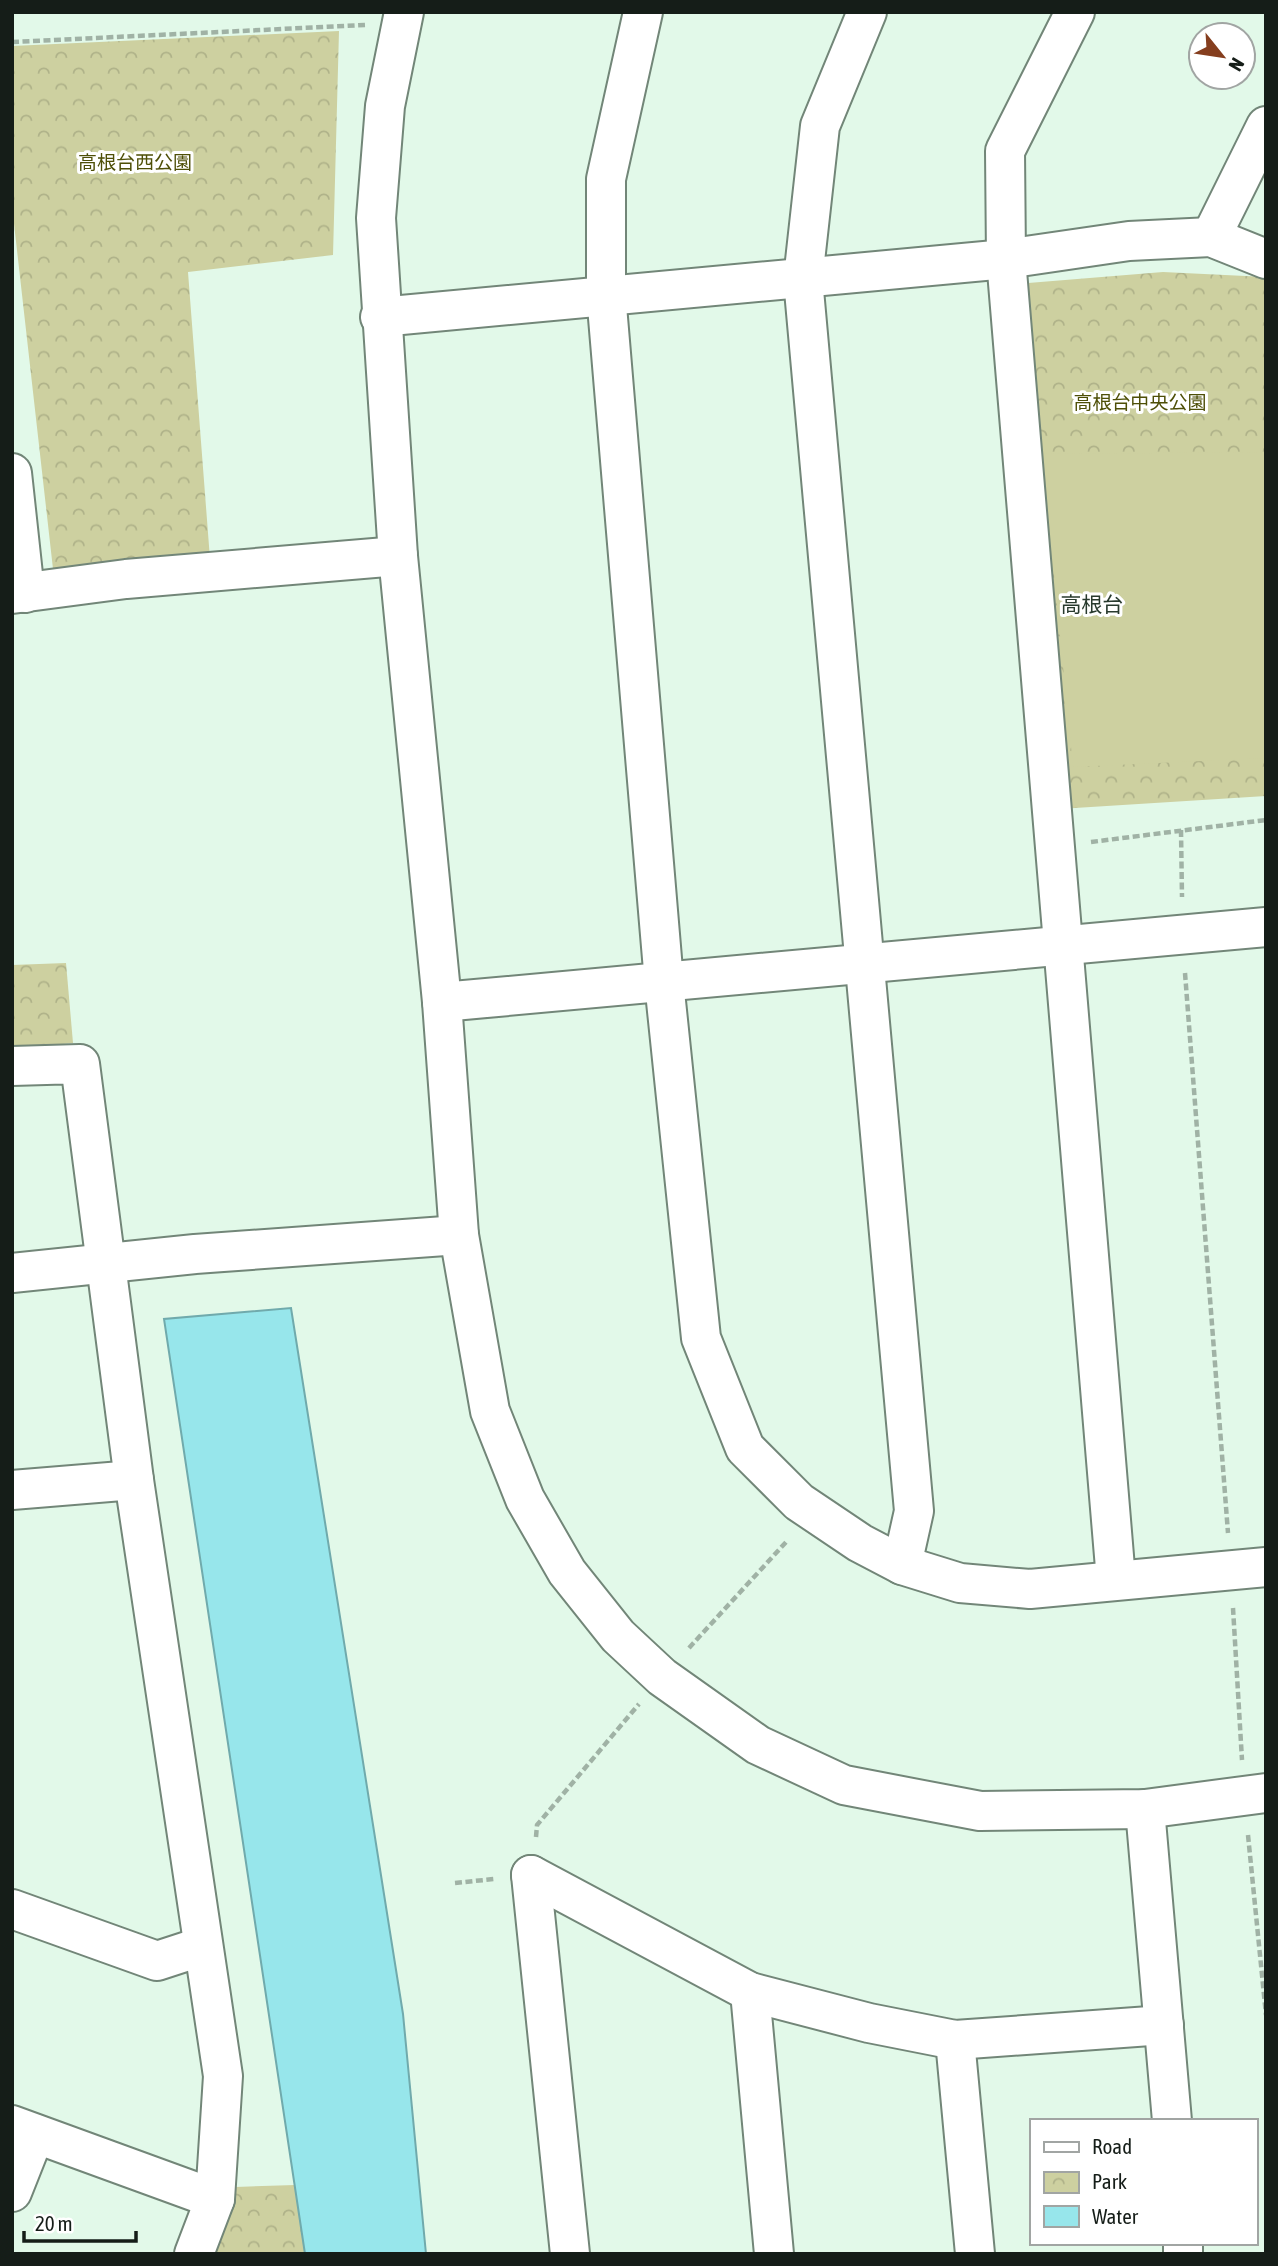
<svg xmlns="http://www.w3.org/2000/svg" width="1278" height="2266" font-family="'Asap Condensed','Noto Sans JP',sans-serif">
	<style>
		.park { fill: url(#park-crowns) }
		.pitch { fill: #cdd0a0 }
		.water { fill: #97e6eb; stroke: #70aaac; stroke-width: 2 }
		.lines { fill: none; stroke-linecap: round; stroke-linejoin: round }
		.minor-casing { stroke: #728678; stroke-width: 42 }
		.path { stroke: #a0b2a5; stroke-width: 4.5; stroke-dasharray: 7 3.5; stroke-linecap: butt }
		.minor { stroke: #fff; stroke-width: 38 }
		.labels { text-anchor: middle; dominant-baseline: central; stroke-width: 6; stroke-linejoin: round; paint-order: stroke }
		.park-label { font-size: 19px; fill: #4e4f07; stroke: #fff }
		.neighbourhood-label { font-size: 21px; fill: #283a2e; stroke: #fff }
	</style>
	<defs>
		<pattern id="park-crowns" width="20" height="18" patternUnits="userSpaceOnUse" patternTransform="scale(1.75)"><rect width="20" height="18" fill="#cdd0a0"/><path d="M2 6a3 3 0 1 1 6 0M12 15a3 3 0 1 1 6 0" fill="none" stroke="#afb289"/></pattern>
	</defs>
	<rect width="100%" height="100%" fill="#e2f9e9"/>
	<!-- park -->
	<g class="park">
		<polygon points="339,31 333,255 188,272 210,559 53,569 12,206 12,46"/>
		<polygon points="1163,272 1266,277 1266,796 1043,810 1005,285"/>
		<polygon points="66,963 73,1043 12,1049 12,965"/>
		<polygon points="295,2185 307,2254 213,2254 235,2187"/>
	</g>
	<!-- pitch -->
	<polygon class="pitch" points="1266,452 1266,758 1073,767 1042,454"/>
	<!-- water -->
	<polygon class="water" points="291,1308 403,2014 426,2254 305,2254 164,1319"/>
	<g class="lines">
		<defs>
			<g id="minor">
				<polyline points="404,12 385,106 376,218 398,556 442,1002 459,1235 490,1411 525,1499 567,1572 618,1636 662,1677 758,1745 844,1785 980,1811 1145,1809 1266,1793"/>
				<polyline points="643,12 606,179 606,294 664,982 701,1338 745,1448 799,1502 860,1543 902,1565 960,1583 1030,1589 1266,1567"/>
				<polyline points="867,12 820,126 803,279 914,1511 902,1565"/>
				<polyline points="1075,12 1005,151 1006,259 1116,1580"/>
				<polyline points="1211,237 1266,126"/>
				<polyline points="380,317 1006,259 1129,241 1211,237 1266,259"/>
				<polyline points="12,473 25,593"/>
				<polyline points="12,594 126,579 398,556"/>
				<polyline points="442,1002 1266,927"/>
				<polyline points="12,1066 80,1064 134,1480 223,2076 215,2199 194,2254"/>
				<polyline points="12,1273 195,1254 459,1235"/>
				<polyline points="12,1490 134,1480"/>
				<polyline points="1145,1809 1172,2121"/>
				<polyline points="531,1875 750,1992 869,2023 955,2040 1164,2025"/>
				<polyline points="531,1875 570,2254"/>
				<polyline points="12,1909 157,1961 203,1946"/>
				<polyline points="750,1992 774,2254"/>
				<polyline points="955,2040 975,2254"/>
				<polyline points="12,2125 215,2199"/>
				<polyline points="12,2192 35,2134"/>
				<polyline points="1183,2243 1183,2254"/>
			</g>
		</defs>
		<!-- minor casing -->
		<use href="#minor" class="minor-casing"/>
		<!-- path -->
		<g class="path">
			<polyline points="12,42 365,25"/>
			<polyline points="1181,830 1182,897"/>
			<polyline points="1091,842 1266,820"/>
			<polyline points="1185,973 1228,1533"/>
			<polyline points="1233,1608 1242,1760"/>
			<polyline points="689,1648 787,1541"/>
			<polyline points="1248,1835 1266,2015"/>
			<polyline points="536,1837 537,1825 639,1704"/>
			<polyline points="455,1883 494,1879"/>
		</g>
		<!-- minor -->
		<use href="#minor" class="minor"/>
	</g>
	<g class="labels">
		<!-- park labels -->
		<g class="park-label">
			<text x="135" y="162">高根台西公園</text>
			<text x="1140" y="402">高根台中央公園</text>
		</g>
		<!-- neighbourhood labels -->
		<g class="neighbourhood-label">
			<text x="1092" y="604">高根台</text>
		</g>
	</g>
	<!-- border -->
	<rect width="1278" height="2266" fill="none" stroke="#151d18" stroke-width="28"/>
	<!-- legend -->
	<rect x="1030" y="2119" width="228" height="126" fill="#ffffff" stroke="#a1a5a3" stroke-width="2"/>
	<rect x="1044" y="2142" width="35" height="10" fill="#ffffff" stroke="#a1a5a3" stroke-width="2"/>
	<text x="1092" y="2154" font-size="21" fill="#151d18">Road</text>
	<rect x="1044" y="2172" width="35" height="21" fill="url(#park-crowns)" stroke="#a1a5a3" stroke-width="2"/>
	<text x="1092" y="2189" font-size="21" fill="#151d18">Park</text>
	<rect x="1044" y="2206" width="35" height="21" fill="#97e6eb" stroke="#a1a5a3" stroke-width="2"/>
	<text x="1092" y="2224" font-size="21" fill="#151d18">Water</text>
	<!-- north arrow -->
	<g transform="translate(1222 56) rotate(120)"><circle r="33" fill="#ffffff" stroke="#a1a5a3" stroke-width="2"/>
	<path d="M0-5L12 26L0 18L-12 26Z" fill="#853e1e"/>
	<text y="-10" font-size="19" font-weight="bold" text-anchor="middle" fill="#151d18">N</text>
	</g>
	<!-- scale -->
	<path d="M24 2231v10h112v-10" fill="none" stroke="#151d18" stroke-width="3.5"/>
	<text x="35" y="2231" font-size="21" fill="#151d18" stroke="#ffffff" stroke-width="5" paint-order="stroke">20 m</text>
</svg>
